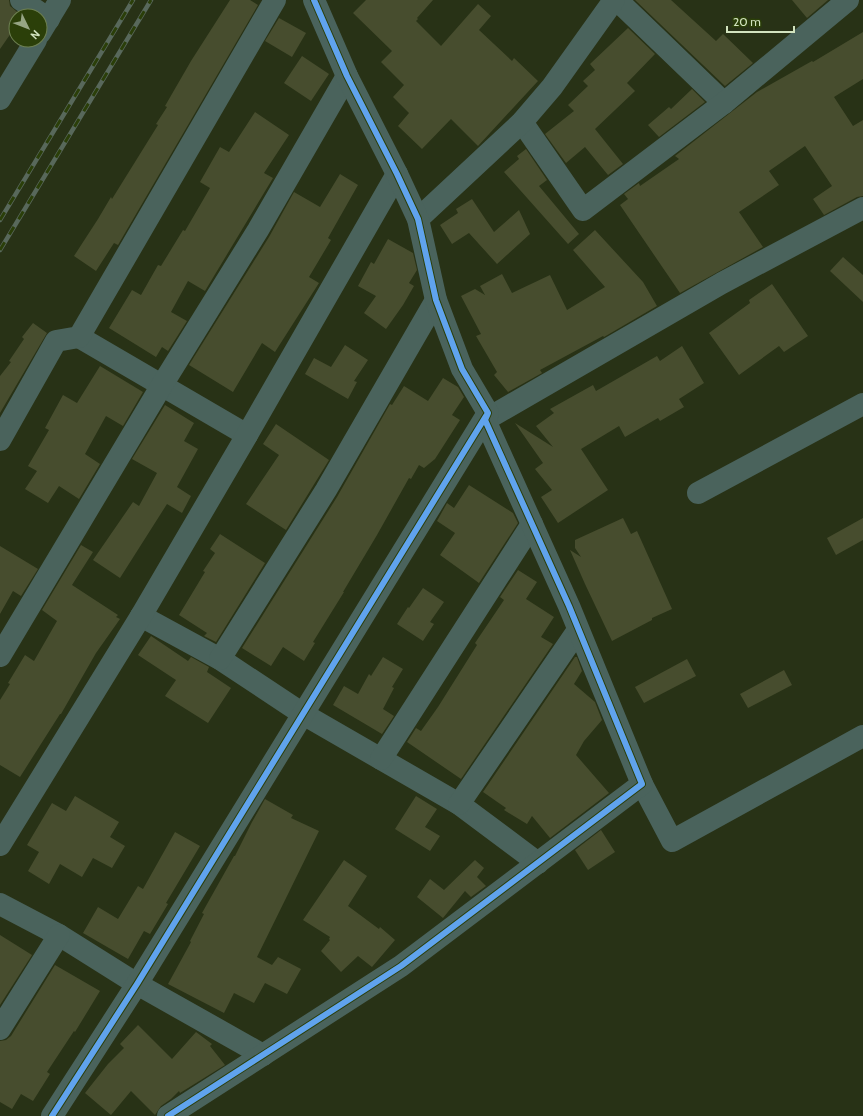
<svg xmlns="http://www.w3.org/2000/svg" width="863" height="1116" font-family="Cabin,sans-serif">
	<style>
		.building { fill: #474d2e }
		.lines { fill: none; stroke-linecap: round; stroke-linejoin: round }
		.minor { stroke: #4a635c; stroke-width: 22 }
		.rail-casing { stroke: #58685b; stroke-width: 4.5 }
		.rail { stroke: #2b3f09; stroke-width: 3; stroke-dasharray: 9; stroke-linecap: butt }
		.cycleway-casing { stroke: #2b3f09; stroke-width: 8 }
		.cycleway { stroke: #60a3ed; stroke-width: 6 }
	</style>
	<rect width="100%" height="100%" fill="#283216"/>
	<!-- building -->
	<g class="building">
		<polygon points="0,0 9,0 10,6 22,16 16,16 16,26 0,49"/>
		<polygon points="230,0 250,0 258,5 118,245 114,243 96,271 74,256 98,219 111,197 112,199 158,125 156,124 167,107 165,106 191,61"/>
		<polygon points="366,0 433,0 417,18 418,19 416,21 441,46 478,4 491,16 479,30 512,61 514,58 538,81 478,146 451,119 422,149 398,126 409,113 393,97 404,85 381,62 392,51 353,13"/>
		<polygon points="635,0 671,0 716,41 723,34 753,63 725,86"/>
		<polygon points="792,0 828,0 807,18"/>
		<polygon points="279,18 306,33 292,57 265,41"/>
		<polygon points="628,28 655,54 627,83 635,91 595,129 623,164 608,175 585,147 566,163 545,134 574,111 568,105 588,86 583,81 595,70 590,64"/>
		<polygon points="863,32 863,79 834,97 853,126 863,120 863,196 857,197 824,215 813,199 832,186 805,146 769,171 779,185 739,212 763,247 680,293 620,205 628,199 624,194 639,183 640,186 679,159 675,156 757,92 812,61 813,62"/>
		<polygon points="302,56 329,74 311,101 284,83"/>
		<polygon points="692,89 705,102 659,137 648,125 669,107 671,109"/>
		<polygon points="255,112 289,135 264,173 273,178 205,291 188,281 171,312 187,321 168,351 162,347 156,357 109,328 132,290 141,295 158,265 161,266 183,230 185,231 210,188 200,182 220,147 229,152"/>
		<polygon points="526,149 547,180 539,186 579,234 568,244 504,172 519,159 517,156"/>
		<polygon points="340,174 358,185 328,238 331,240 309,277 319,283 275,352 262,343 233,392 189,365 269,237 294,192 320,207"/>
		<polygon points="472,199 494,232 519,210 530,234 497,264 469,233 452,244 440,225 458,213 456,209"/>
		<polygon points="595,230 643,282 657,306 604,337 603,336 540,370 542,373 508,392 494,375 497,372 476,336 481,334 461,296 475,289 485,295 480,286 502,274 512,293 550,275 567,310 605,287 573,250"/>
		<polygon points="388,239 413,253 417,270 409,283 414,286 403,305 386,329 364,313 376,296 358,286 371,262 374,264"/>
		<polygon points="843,257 863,275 863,302 830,271"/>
		<polygon points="772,284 808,336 784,352 779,346 739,375 709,333 750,303 749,300"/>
		<polygon points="33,323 47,333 0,413 0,376 11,362 9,361 24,339 22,337"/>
		<polygon points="345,345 368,360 354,381 357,382 348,399 305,374 314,358 331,367"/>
		<polygon points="682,346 704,383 679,399 684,407 660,421 658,418 625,437 619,426 581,449 608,490 558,523 541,497 552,490 535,469 543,463 515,423 553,447 536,426 554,413 550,409 593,385 596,391 657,356 660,361"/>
		<polygon points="100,366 143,392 123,426 106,416 85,454 100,464 79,499 59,486 48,503 25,489 37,471 28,466 49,430 45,428 63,395 77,403"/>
		<polygon points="443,378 458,387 464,397 452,415 460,420 435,459 424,468 419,465 411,479 409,478 377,535 343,592 344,592 313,642 315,643 304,661 283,647 271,666 242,648 337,497 390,404 392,405 404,386 428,401"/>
		<polygon points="165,405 194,423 184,441 198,449 177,487 191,496 182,513 167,504 120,578 93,560 133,502 139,506 157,473 132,459"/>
		<polygon points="276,424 329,460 286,530 246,504 279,455 263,444"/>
		<polygon points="469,485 513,513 518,523 479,583 440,555 455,533 437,521 447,503 454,508"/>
		<polygon points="623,518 631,534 637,531 672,609 652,618 652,620 612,641 585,584 570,550 581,557 575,548 575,540"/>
		<polygon points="863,518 863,540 836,555 827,538"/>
		<polygon points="220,534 265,563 216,642 204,636 207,633 179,615 205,572 203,571 215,553 210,549"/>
		<polygon points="81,545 93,552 72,585 118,615 116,617 120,619 96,653 61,714 60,714 20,777 0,765 0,700 10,684 8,683 25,655 34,661 57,621 42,610"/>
		<polygon points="0,546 38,569 21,596 13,591 0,614"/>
		<polygon points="518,570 537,582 526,599 554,617 541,637 553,644 461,779 407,742 416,728 421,731 438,707 477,645 475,643 504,600 500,597"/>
		<polygon points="423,588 444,602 430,622 434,624 423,641 397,624 408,607 409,608"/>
		<polygon points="151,636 188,661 191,657 209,667 207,672 231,688 208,723 165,696 176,680 138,655"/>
		<polygon points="383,657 403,669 392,687 394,688 383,709 394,716 382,734 333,705 344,686 358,694 369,674 371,676"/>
		<polygon points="575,657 577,657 582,671 574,684 595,702 602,720 584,741 576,755 609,793 550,838 532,816 527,824 504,810 506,808 483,792"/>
		<polygon points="687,659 696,676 644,703 635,687"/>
		<polygon points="784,670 792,685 748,708 740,694"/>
		<polygon points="75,796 119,822 110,837 125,846 112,868 93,858 82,877 60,864 49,884 28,871 39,852 27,845 52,803 66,811"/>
		<polygon points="416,796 437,809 425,827 440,836 430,851 395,829"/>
		<polygon points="265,799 293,815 291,818 319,831 257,957 272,965 278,957 301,969 287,994 265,983 254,1003 234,993 224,1013 168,984 191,942 190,941 204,914 202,913 234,856 235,856 252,822"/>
		<polygon points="601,830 615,852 588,870 575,850"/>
		<polygon points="175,832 200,846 166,903 168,904 150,934 144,931 128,959 83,933 98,907 118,919 138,886 143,889"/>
		<polygon points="344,860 367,876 348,906 379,929 380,927 395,940 372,967 358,956 341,972 321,951 330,940 329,939 330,937 303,920"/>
		<polygon points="475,860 484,868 477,877 486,886 471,897 465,891 443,918 417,897 430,879 444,890"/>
		<polygon points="0,935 32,955 0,1005"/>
		<polygon points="55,965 100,991 75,1032 74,1031 47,1072 50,1074 33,1101 21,1094 12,1109 0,1102 0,1041 6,1040 11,1036"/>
		<polygon points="138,1025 172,1059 196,1032 212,1044 210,1046 225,1065 180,1093 179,1091 171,1099 161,1106 155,1115 131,1091 111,1115 85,1093 108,1064 124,1048 120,1044"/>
	</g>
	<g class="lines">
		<!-- minor -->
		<g class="minor">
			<polyline points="21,0 49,19"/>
			<polyline points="617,0 724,103"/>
			<polyline points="40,33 60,0"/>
			<polyline points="0,99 36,40"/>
			<polyline points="522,122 583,210 724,103 848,0"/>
			<polyline points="418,219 522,122 552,87 614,0"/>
			<polyline points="79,337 247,435"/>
			<polyline points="485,420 722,283 863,208"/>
			<polyline points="0,440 56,341 79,337 275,0"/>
			<polyline points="698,493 863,404"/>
			<polyline points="141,616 220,659 303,714 459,804 538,863"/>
			<polyline points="0,656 162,385 258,230 347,76"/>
			<polyline points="220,659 326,490 436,300"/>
			<polyline points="381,759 532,524"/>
			<polyline points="642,784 672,841 863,736"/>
			<polyline points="459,804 578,630"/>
			<polyline points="0,845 141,616 247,435 397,174"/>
			<polyline points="0,904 59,935 137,984 263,1055"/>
			<polyline points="0,1029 59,935"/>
			<polyline points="52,1116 137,984 488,413"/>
			<polyline points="168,1116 401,966 642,784 569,606 485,420 488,413 462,369 436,300 418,219 397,174 347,76 314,0"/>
		</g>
		<defs>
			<g id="rail">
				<polyline points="0,220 133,0"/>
				<polyline points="0,250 151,0"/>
			</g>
		</defs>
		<!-- rail casing -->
		<use href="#rail" class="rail-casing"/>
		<!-- rail -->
		<use href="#rail" class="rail"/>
		<defs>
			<g id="cycleway">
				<polyline points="52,1116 137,984 486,416"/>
				<polyline points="168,1116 401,966 642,784 569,606 485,420 488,413 462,369 436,300 418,219 397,174 347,76 314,0"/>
			</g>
		</defs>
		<!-- cycleway casing -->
		<use href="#cycleway" class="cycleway-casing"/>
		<!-- cycleway -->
		<use href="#cycleway" class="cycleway"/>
	</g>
	<!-- north arrow -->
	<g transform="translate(28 28) rotate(133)"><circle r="19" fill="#2b3f09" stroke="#6e8152"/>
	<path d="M0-3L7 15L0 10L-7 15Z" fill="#96a584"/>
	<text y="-6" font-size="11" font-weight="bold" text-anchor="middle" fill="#d2e3bf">N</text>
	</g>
	<!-- scale -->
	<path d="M727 26v6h67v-6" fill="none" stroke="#d2e3bf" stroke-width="2"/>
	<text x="733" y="26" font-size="12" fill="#d2e3bf" stroke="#2b3f09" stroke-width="3" paint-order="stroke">20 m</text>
</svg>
